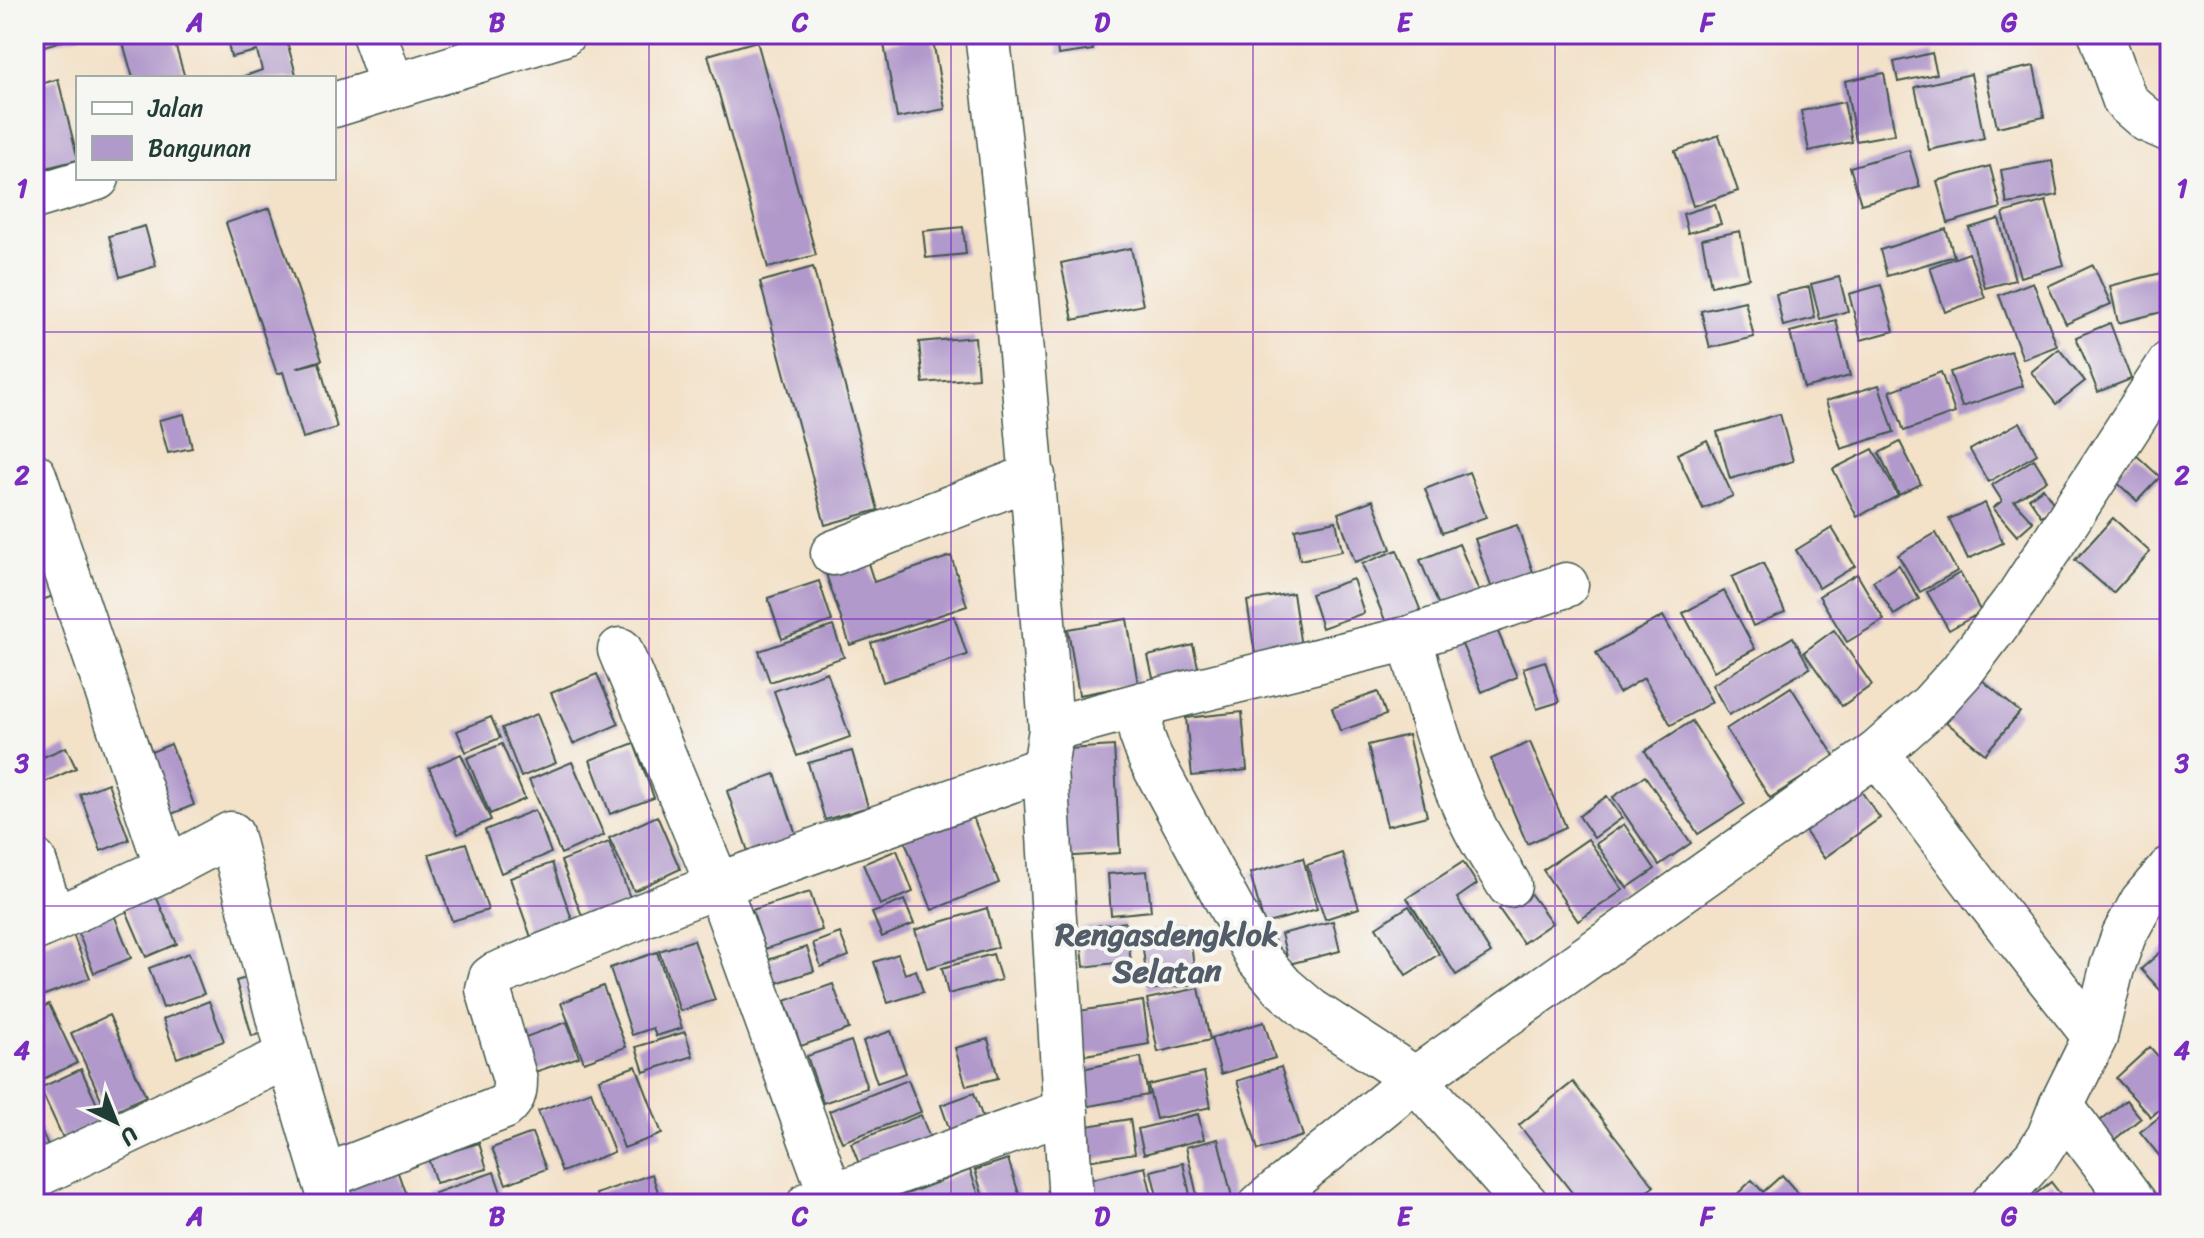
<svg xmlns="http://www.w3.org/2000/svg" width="2204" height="1238" font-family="Sriracha,sans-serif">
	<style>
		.building { fill: #b199cb }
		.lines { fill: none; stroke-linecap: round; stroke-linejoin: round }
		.street-casing { stroke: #3f564a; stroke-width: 47 }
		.street { stroke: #fff; stroke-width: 44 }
		.grid { fill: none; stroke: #7b2cbf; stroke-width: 2; stroke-opacity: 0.55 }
		.labels { text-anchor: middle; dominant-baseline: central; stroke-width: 8; stroke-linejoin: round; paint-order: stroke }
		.quarter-label { font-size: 32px; font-weight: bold; fill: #525d69; stroke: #f6f6f2 }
		.neatline { fill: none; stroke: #7b2cbf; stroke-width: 3 }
		.grid-label { font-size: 26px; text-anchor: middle; font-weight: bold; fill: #7b2cbf }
	</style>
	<rect width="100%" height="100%" fill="#f6f6f2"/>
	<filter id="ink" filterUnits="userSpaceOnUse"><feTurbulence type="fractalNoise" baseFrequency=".0125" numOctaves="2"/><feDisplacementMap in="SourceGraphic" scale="16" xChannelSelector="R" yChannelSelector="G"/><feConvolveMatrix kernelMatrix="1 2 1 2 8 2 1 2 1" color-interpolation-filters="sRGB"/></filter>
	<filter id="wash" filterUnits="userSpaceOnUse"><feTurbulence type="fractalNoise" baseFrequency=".006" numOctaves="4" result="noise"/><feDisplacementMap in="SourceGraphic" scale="32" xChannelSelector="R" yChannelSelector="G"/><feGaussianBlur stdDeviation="1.8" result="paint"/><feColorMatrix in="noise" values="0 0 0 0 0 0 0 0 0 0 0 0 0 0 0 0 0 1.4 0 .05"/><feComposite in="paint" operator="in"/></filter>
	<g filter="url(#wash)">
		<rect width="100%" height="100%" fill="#f3e1c8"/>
		<g id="blocks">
			<!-- building -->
			<g class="building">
				<polygon points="34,34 82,34 82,35 34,49"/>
				<polygon points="128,34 172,34 185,78 133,78 121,36"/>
				<polygon points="226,34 278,34 279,39 286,38 297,78 239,78 262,70 257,51 231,57"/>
				<polygon points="1056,34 1091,34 1093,50 1058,55"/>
				<polygon points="932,35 945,109 897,118 884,44"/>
				<polygon points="757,41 816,255 768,268 708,55"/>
				<polygon points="1932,53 1937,74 1898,82 1894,62"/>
				<polygon points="2034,66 2044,117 1997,127 1986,76"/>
				<polygon points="1884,73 1895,134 1856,141 1845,81"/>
				<polygon points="1971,74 1984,138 1929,150 1915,87"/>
				<polygon points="58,79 78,160 34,171 34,86"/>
				<polygon points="1844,102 1852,142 1809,151 1801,111"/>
				<polygon points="1719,135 1738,191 1693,206 1675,151"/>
				<polygon points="1909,150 1920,187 1861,204 1850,167"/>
				<polygon points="2052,161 2058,195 2007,204 2001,170"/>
				<polygon points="1990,166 2001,208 1948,223 1937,181"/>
				<polygon points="2046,201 2064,265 2020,277 2003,213"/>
				<polygon points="1715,204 1721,224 1688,233 1683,214"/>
				<polygon points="270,208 322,360 296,368 319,362 337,428 303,438 283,372 277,374 226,223"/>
				<polygon points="1999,219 2015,280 1985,288 1969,228"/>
				<polygon points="145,226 156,266 120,277 109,236"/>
				<polygon points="963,227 966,254 926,258 923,231"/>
				<polygon points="1946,229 1954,256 1887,276 1880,250"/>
				<polygon points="1740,231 1749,278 1711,286 1702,239"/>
				<polygon points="1131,248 1143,305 1073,320 1061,263"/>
				<polygon points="1969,253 1985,298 1945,312 1930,267"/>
				<polygon points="2093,265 2111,304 2066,324 2048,286"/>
				<polygon points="813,267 878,510 825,525 760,282"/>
				<polygon points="2165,272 2170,295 2170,310 2118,323 2110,286"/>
				<polygon points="1839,277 1848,311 1820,319 1811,284"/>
				<polygon points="2033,282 2057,346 2023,359 1999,295"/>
				<polygon points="1881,285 1894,331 1861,340 1849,294"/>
				<polygon points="1809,287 1815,318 1783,326 1776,294"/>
				<polygon points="1745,301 1754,337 1710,348 1701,311"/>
				<polygon points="1836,320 1850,376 1804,388 1790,332"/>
				<polygon points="2110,323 2131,379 2098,392 2076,337"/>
				<polygon points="975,337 978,378 923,383 919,342"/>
				<polygon points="2059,349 2085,381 2056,404 2031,372"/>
				<polygon points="2011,351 2023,386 1962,407 1950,372"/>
				<polygon points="1941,372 1955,413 1904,431 1890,391"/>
				<polygon points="1879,385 1894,432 1841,449 1826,401"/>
				<polygon points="184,414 192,448 168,453 159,420"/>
				<polygon points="1780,414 1793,461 1730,479 1717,432"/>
				<polygon points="2020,422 2037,454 1988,482 1970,450"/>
				<polygon points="1707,440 1733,496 1703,509 1677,454"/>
				<polygon points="1900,442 1921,484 1899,495 1879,453"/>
				<polygon points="1873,449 1898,496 1857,517 1833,469"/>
				<polygon points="2135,454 2160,477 2137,501 2112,478"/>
				<polygon points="2034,459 2047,480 2014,501 2033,522 2017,536 1993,508 2002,501 1992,485"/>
				<polygon points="1469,472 1486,517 1442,533 1425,489"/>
				<polygon points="2043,488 2056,507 2041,516 2029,498"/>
				<polygon points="1373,500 1391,549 1355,562 1338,513"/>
				<polygon points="1985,503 2003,543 1968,559 1949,519"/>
				<polygon points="2113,518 2150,552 2113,593 2075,560"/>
				<polygon points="1336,521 1342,551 1300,560 1295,529"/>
				<polygon points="1517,525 1537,584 1495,598 1475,539"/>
				<polygon points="1832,528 1855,566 1819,588 1796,550"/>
				<polygon points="1936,533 1957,571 1920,592 1898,555"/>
				<polygon points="1459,544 1483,601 1444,618 1420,560"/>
				<polygon points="1397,550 1423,617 1389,630 1362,564"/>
				<polygon points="41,551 56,595 34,603 34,554"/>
				<polygon points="951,556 967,606 850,645 825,571 866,557 874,582"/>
				<polygon points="1763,563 1785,612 1753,626 1732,577"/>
				<polygon points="1899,565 1919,599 1894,615 1873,581"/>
				<polygon points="1960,573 1981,612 1949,630 1927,592"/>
				<polygon points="1857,574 1884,620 1847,642 1819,596"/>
				<polygon points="1353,579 1364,613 1322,628 1311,594"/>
				<polygon points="819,581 832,621 782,639 768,598"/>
				<polygon points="1724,591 1755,649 1714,671 1683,613"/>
				<polygon points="1293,593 1302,654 1256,661 1247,601"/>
				<polygon points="954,616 967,655 883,682 871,643"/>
				<polygon points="1663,616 1712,702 1671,725 1644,678 1619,693 1596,653"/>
				<polygon points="1127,619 1138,684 1079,695 1068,629"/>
				<polygon points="1493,620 1517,677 1482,692 1458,635"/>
				<polygon points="833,626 844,657 770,682 759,651"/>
				<polygon points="1834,630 1872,685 1842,706 1804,652"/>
				<polygon points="1793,637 1810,668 1729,715 1712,685"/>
				<polygon points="1193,645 1202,684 1157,695 1148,656"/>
				<polygon points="1545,661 1559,702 1537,709 1523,668"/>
				<polygon points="827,672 850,737 797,756 774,691"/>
				<polygon points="597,674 619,724 573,744 551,693"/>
				<polygon points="1982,680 2020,712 1985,754 1946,722"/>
				<polygon points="1791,687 1835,757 1770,798 1726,729"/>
				<polygon points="1378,692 1386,715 1340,731 1332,708"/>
				<polygon points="1242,712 1247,770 1192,776 1186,718"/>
				<polygon points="537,714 556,763 521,777 502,728"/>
				<polygon points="491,717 500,738 466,752 457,731"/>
				<polygon points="1692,721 1745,804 1698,834 1645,751"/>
				<polygon points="1408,735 1427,816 1387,826 1368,745"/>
				<polygon points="1530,742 1566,827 1527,844 1491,759"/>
				<polygon points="634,743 654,798 610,814 590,760"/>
				<polygon points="171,744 194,805 169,815 146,754"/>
				<polygon points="502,744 525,799 490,814 467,758"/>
				<polygon points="1114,746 1120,853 1060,857 1054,750"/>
				<polygon points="66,747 76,768 34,787 34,761"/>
				<polygon points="852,751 868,807 825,820 808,763"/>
				<polygon points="461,754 491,820 458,834 429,768"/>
				<polygon points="572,762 604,835 561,854 529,780"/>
				<polygon points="775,774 798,840 750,857 727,791"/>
				<polygon points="1645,776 1691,843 1659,865 1613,797"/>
				<polygon points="108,783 129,840 101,851 80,794"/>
				<polygon points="1856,784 1880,818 1824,858 1800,824"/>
				<polygon points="1607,796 1622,818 1594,838 1579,816"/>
				<polygon points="535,810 551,853 501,873 485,830"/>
				<polygon points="971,812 999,883 932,910 904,839"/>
				<polygon points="657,816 680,869 634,891 609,838"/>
				<polygon points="1624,824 1655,869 1627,888 1596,844"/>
				<polygon points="1588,839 1623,890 1578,921 1543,870"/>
				<polygon points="609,842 632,903 584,921 561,861"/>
				<polygon points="466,843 488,910 452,921 429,854"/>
				<polygon points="897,850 913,892 880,905 863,864"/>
				<polygon points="1342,853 1359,908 1325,919 1307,865"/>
				<polygon points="1303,858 1317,909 1264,924 1250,873"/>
				<polygon points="1463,862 1477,884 1457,898 1491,953 1456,975 1407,898"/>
				<polygon points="552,863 574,925 532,940 510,878"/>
				<polygon points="1147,871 1151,911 1111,915 1108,874"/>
				<polygon points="1527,889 1552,923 1523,943 1499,909"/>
				<polygon points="810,892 822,930 765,949 752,910"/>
				<polygon points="155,894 177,944 146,957 125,908"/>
				<polygon points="904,900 914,924 882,937 872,913"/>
				<polygon points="1409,906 1439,954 1406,975 1376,927"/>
				<polygon points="987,908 998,947 927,968 915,930"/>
				<polygon points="113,912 131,958 94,973 76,927"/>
				<polygon points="1333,921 1340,951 1289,964 1281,934"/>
				<polygon points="1125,922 1131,961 1084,967 1080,928"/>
				<polygon points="1189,926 1196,984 1148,990 1141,932"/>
				<polygon points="72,932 90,978 34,999 34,947"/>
				<polygon points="840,933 849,956 821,967 813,943"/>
				<polygon points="694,940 715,1000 680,1011 659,951"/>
				<polygon points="2170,944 2170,1001 2141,969"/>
				<polygon points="807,947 814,971 770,985 762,962"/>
				<polygon points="657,952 682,1028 656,1036 653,1028 632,1035 610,968"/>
				<polygon points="189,953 204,994 163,1008 149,968"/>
				<polygon points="898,954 905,974 916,970 923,992 888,1003 874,962"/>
				<polygon points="993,954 1001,980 948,994 942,968"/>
				<polygon points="263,973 279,1028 252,1036 236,981"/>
				<polygon points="833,984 849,1029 801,1046 785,1001"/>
				<polygon points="603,986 626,1047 584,1062 561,1003"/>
				<polygon points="1199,988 1210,1040 1158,1052 1147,999"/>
				<polygon points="209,1001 224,1041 177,1058 163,1019"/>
				<polygon points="1143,1001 1149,1044 1085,1055 1079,1011"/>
				<polygon points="49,1004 77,1063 39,1081 34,1070 34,1011"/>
				<polygon points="109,1015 146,1096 108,1114 71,1033"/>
				<polygon points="567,1022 579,1057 529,1074 517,1040"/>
				<polygon points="1264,1022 1275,1058 1221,1074 1211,1038"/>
				<polygon points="891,1031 906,1073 877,1083 863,1041"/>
				<polygon points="685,1032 693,1056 644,1072 636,1047"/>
				<polygon points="988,1039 998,1078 966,1086 955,1048"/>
				<polygon points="851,1041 867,1088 823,1103 807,1056"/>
				<polygon points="2150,1047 2170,1070 2170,1100 2151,1117 2116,1078"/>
				<polygon points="1141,1057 1148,1095 1084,1107 1077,1070"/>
				<polygon points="636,1066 662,1134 624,1148 599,1079"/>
				<polygon points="1281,1067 1303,1136 1258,1150 1237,1081"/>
				<polygon points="81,1069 105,1122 64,1140 40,1088"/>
				<polygon points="1204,1072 1211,1107 1156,1119 1148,1085"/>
				<polygon points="908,1080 921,1112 842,1142 829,1111"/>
				<polygon points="1573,1082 1654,1186 1631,1204 1581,1204 1519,1125"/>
				<polygon points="591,1091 614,1152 562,1172 538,1111"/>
				<polygon points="974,1093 988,1133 955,1145 941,1105"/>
				<polygon points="2126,1100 2141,1118 2104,1148 2090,1129"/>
				<polygon points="2170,1109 2170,1169 2140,1132"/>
				<polygon points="1198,1114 1204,1139 1144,1154 1138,1129"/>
				<polygon points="921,1115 936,1154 866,1182 851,1143"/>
				<polygon points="34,1116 51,1151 34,1159"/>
				<polygon points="1130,1119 1135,1153 1075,1163 1069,1129"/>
				<polygon points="532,1133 546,1169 506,1184 492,1148"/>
				<polygon points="1218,1139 1233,1201 1199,1204 1186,1147"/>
				<polygon points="479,1143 487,1169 436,1183 428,1158"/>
				<polygon points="1008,1159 1020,1197 999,1204 985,1204 975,1170"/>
				<polygon points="1183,1163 1192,1204 1159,1204 1151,1171"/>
				<polygon points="396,1167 409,1204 341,1204 335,1190"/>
				<polygon points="1145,1167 1154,1204 1080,1204 1075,1183"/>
				<polygon points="970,1170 982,1204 880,1204"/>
				<polygon points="494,1172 505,1204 439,1204 435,1193"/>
				<polygon points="652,1174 662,1204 599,1204 596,1194"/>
				<polygon points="1782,1175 1807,1204 1727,1204 1752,1180 1763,1192"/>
				<polygon points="2051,1182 2068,1204 2023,1204"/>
			</g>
		</g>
	</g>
	<g filter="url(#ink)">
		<use href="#blocks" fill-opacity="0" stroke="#3f564a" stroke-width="2"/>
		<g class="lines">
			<defs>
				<g id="street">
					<polyline points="374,34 393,87"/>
					<path d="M987,34C1016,265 1034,496 1051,729L1045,768L1071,1204"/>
					<polyline points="2101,34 2125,101 2147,120 2170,130"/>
					<polyline points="334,105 563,34"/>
					<polyline points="34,197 97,178"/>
					<polyline points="34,475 167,868"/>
					<polyline points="833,553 1033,476"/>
					<path d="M1410,638C1427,701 1443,767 1474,826C1484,846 1497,865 1509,885"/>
					<polyline points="620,650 718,885 831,1195"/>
					<polyline points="1143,704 1410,638 1566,585"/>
					<polyline points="1051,729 1143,704 1141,733 1150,758 1258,958 1283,987 1311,1011 1415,1079 1526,1204"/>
					<polyline points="1877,753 1988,901 2095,1037"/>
					<polyline points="34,861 53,919"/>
					<polyline points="34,929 167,868 231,834 288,1056 332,1204"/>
					<polyline points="2061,1106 2135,1204"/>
					<polyline points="34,1176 288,1056"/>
					<path d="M324,1177L504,1107C513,1099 515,1093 515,1080L488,989L491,978L495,975L718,885L1045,768"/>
					<polyline points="809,1204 1066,1111"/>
					<polyline points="1262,1204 1415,1079 1877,753 1931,705 1961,672 2018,597 2170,363"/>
					<polyline points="1993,1204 2036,1157 2049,1137 2061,1106 2095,1037 2112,968 2124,935 2142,902 2170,869"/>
				</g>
			</defs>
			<!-- street casing -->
			<use href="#street" class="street-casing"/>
			<!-- street -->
			<use href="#street" class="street"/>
		</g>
	</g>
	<!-- grid -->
	<path class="grid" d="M346,34V1204M649,34V1204M951,34V1204M1253,34V1204M1555,34V1204M1858,34V1204M34,332H2170M34,619H2170M34,906H2170"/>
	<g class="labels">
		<!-- quarter labels -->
		<g class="quarter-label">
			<text x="1167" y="934">Rengasdengklok<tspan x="1167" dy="37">Selatan</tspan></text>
		</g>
	</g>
	<!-- margin -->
	<rect width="2204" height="1238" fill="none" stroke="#f6f6f2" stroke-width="88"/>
	<!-- legend -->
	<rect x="76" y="76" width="260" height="104" fill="#f6f6f2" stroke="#a0aca6" stroke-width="2"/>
	<rect x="92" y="102" width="40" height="12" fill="#ffffff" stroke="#a0aca6" stroke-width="2"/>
	<text x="148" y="116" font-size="24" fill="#1f3d34">Jalan</text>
	<rect x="92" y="136" width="40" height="24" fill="#b199cb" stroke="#a0aca6" stroke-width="2"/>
	<text x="148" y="156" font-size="24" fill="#1f3d34">Bangunan</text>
	<!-- north arrow -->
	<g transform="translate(116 1122) rotate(137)" stroke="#f6f6f2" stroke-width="6" paint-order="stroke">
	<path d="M0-6L14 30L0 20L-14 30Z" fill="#1f3d34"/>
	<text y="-12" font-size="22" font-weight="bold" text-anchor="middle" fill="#1f3d34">U</text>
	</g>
	<rect x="44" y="44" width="2116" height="1150" class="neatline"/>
	<g class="grid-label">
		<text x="195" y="31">A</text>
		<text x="497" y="31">B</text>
		<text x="800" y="31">C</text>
		<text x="1102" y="31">D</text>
		<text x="1404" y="31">E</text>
		<text x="1707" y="31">F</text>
		<text x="2009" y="31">G</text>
		<text x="22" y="197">1</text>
		<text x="2182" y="197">1</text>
		<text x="22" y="484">2</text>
		<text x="2182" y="484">2</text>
		<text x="22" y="772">3</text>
		<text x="2182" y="772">3</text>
		<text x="22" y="1059">4</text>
		<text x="2182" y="1059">4</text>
		<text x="195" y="1225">A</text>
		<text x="497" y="1225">B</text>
		<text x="800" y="1225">C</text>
		<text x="1102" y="1225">D</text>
		<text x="1404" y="1225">E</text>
		<text x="1707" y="1225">F</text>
		<text x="2009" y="1225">G</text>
	</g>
</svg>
